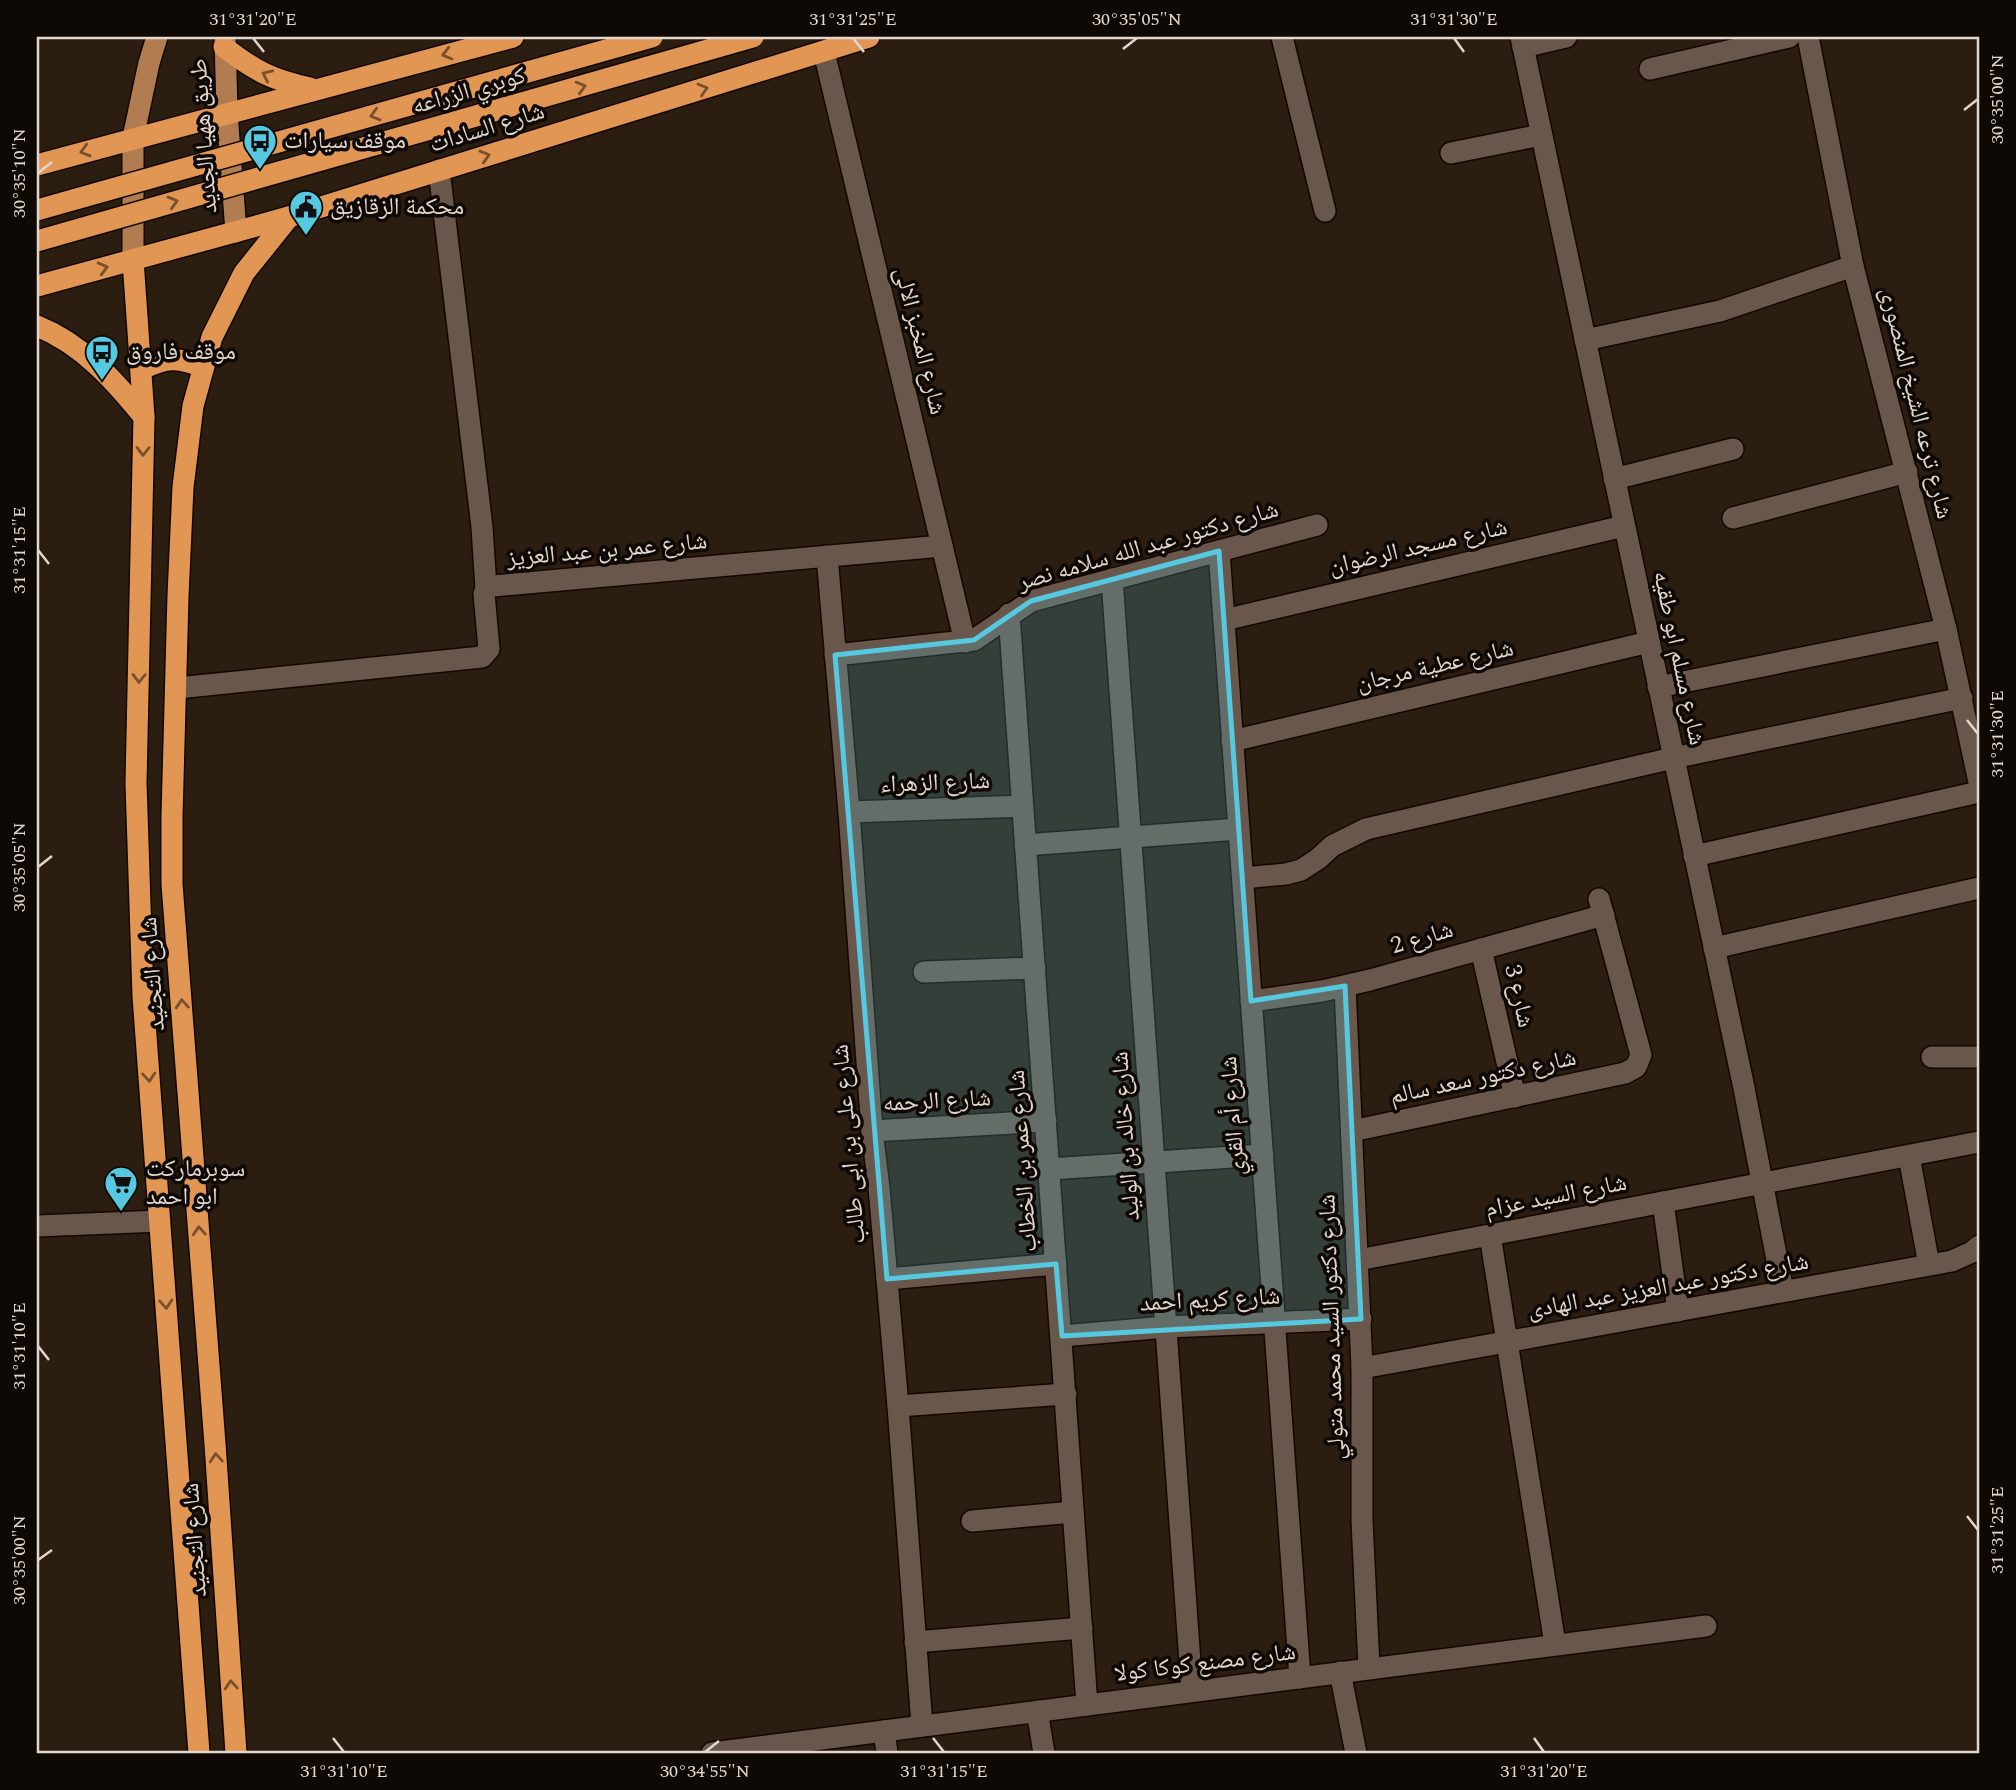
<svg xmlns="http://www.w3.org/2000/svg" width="2016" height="1790" font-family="Spectral,'Noto Naskh Arabic',serif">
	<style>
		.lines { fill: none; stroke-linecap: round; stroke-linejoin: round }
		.street-casing { stroke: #130701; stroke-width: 24 }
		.primary-casing { stroke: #130701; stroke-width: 24 }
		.highway-casing { stroke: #130701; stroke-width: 24 }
		.street { stroke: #68574a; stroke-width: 21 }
		.primary { stroke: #b17d50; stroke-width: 21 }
		.highway { stroke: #e19654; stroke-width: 21 }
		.highway-bridge-casing { stroke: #130701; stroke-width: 24; stroke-linecap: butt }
		.highway-bridge { stroke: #e19654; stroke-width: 21 }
		.oneway { stroke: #78502c }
		.marked { fill: #56c9e1; fill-opacity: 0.2; stroke: #56c9e1; stroke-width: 5; stroke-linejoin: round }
		.ticks { fill: none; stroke: #e1d7cf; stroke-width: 2.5 }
		.labels { text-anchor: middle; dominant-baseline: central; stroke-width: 7; stroke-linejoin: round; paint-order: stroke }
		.street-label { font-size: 24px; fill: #e1d7cf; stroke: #0f0905 }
		.poi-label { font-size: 24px; fill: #e1d7cf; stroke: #0f0905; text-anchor: start }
		.neatline { fill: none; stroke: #e1d7cf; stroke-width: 2.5 }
		.ticks-label { font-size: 18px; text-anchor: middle; fill: #e1d7cf }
	</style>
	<rect width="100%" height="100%" fill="#2c1d11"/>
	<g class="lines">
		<defs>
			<g id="street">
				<polyline points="1282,37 1325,211"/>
				<polyline points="1521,37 1744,1088 1783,1291"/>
				<polyline points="1808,37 1853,266 1946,629 1979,782"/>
				<polyline points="1523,47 1566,37"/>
				<polyline points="824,52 965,642"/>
				<polyline points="1650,69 1789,37"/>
				<polyline points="1451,153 1541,135"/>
				<polyline points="439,170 482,527 486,589"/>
				<polyline points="1585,340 1720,311 1853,266"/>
				<polyline points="1614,479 1733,449"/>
				<polyline points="1733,518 1907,472"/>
				<polyline points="1219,551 1300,1678"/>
				<polyline points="827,556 849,812 872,1131 879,1188 898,1406 922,1726"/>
				<polyline points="1112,579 1192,1690"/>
				<polyline points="1009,614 1087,1705"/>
				<polyline points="1224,620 1624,526"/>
				<polyline points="835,655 974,640 1031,601 1317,525"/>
				<polyline points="1658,687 1946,629"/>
				<polyline points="177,688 482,657 489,649 484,594 486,589 493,586 942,546"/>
				<polyline points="1232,741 1649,642"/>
				<polyline points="849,812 1022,806"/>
				<polyline points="1025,845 1239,829"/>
				<polyline points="1694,856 1979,792"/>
				<polyline points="1243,878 1286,874 1301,870 1318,859 1332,846 1366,829 1673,758 1962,698"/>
				<polyline points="1714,948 1979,888"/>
				<polyline points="1481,949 1515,1097"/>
				<polyline points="924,972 1035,968"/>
				<polyline points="1345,986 1362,1368 1362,1520 1369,1667"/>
				<polyline points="1251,1001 1322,991 1370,980 1604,915"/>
				<polyline points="1932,1057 1979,1057"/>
				<polyline points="872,1131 1046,1121"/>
				<polyline points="1352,1131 1625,1073 1636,1067 1641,1055 1599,899"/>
				<polyline points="1909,1156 1929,1265"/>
				<polyline points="1049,1169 1263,1155"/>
				<polyline points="1663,1202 1678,1311"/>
				<polyline points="37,1226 160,1221"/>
				<polyline points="1490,1235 1555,1644"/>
				<polyline points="1358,1260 1979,1142"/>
				<polyline points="887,1279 1056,1264"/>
				<polyline points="1062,1336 1166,1327 1361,1319"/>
				<polyline points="1362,1368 1952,1261 1972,1252 1979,1246"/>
				<polyline points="898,1406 1066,1394"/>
				<polyline points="972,1521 1073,1512"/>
				<polyline points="915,1642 1082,1628"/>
				<polyline points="1340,1672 1356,1753"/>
				<polyline points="1037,1711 1044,1753"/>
				<polyline points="884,1731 887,1753"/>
				<polyline points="712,1753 1706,1626"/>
			</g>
			<g id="primary">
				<polyline points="225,37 227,113 236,232"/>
				<polyline points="133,260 133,138 149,63 157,37"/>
			</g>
			<g id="highway">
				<path d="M224,47C255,71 272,80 310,88"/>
				<polyline points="37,165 513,37"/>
				<polyline points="133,260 144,417 136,783 143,996 199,1753"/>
				<polyline points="37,286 289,217 869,37"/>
				<path d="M37,326C82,344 114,380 144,417"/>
				<path d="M142,369C167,357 178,357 203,367"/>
				<polyline points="236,1753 215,1444 172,884 172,816 178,596 183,487 193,406 212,337 244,273 289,217"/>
			</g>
		</defs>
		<!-- street casing -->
		<use href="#street" class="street-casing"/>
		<!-- primary casing -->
		<use href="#primary" class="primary-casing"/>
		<!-- highway casing -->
		<use href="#highway" class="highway-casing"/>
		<!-- street -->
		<use href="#street" class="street"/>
		<!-- primary -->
		<use href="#primary" class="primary"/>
		<!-- highway -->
		<use href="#highway" class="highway"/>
		<defs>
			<g id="highway-bridge">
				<polyline points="37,210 652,37"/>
				<polyline points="37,241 753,37"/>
			</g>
		</defs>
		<!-- highway-bridge casing -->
		<use href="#highway-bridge" class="highway-bridge-casing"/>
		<!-- highway-bridge -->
		<use href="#highway-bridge" class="highway-bridge"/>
	</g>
	<!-- one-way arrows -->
	<defs><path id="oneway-chevron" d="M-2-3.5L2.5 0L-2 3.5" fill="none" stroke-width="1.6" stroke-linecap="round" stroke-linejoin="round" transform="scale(1.75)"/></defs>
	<g class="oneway">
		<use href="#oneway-chevron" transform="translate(447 54) rotate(165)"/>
		<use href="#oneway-chevron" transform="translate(267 75) rotate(-155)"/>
		<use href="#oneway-chevron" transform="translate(581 87) rotate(-16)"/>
		<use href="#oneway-chevron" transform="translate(703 89) rotate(-17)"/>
		<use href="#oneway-chevron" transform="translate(375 115) rotate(164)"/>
		<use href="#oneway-chevron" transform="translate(85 151) rotate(164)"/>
		<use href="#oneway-chevron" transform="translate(485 156) rotate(-17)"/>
		<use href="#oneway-chevron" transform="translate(173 202) rotate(-16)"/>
		<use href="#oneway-chevron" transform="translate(103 268) rotate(-15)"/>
		<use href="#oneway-chevron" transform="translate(143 451) rotate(91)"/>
		<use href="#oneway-chevron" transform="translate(139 678) rotate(91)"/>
		<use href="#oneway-chevron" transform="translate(182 1004) rotate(-94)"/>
		<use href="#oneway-chevron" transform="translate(149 1077) rotate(86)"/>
		<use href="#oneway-chevron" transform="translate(199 1231) rotate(-94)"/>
		<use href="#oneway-chevron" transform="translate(166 1304) rotate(86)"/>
		<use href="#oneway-chevron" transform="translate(216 1458) rotate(-94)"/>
		<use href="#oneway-chevron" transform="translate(231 1685) rotate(-94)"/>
	</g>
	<!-- marked area -->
	<path class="marked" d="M1219,551L1251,1001L1345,986L1361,1319L1062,1336L1056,1264L887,1279L835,655L974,640L1031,601Z"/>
	<!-- ticks -->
	<path class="ticks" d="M253,38L264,52M853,38L864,52M1454,38L1464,52M1123,49L1137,38M1964,110L1978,99M38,173L52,162M38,550L49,564M1967,720L1978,734M38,867L52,856M38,1346L49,1360M1967,1516L1978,1530M38,1560L52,1550M333,1738L344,1752M933,1738L944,1752M1534,1738L1544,1752M705,1752L719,1741"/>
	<!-- icons -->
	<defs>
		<symbol id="bus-pin" viewBox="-11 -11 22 30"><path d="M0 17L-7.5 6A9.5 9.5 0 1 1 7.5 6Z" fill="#56c9e1" stroke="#0f0905"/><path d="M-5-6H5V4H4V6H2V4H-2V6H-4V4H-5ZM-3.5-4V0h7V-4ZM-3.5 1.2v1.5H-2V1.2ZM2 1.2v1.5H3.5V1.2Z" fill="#111"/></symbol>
		<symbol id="civic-pin" viewBox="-11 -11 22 30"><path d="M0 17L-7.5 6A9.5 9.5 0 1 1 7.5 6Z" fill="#56c9e1" stroke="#0f0905"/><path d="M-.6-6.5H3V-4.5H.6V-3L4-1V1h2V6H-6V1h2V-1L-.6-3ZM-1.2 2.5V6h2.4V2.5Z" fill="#111"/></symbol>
		<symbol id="supermarket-pin" viewBox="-11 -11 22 30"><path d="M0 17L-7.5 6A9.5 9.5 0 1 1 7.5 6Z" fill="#56c9e1" stroke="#0f0905"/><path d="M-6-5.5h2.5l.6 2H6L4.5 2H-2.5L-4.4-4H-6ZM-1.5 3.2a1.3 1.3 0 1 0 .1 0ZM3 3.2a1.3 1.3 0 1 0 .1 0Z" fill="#111"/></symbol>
	</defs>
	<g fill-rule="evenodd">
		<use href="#bus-pin" x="241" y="122" width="38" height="52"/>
		<use href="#civic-pin" x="287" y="188" width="38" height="52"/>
		<use href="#bus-pin" x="83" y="333" width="38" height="52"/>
		<use href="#supermarket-pin" x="102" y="1164" width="38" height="52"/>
	</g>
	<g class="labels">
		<!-- street labels -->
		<g class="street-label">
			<text transform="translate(469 91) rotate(-16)">كوبري الزراعه</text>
			<text transform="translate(487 128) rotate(-17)">شارع السادات</text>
			<text transform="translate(204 136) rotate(-94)">طريق ههيا الجديد</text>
			<text transform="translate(920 341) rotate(76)">شارع المخبز الالى</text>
			<text transform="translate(1916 403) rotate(76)">شارع ترعه الشيخ المنصورى</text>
			<text transform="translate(1148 546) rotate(-16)">شارع دكتور عبد الله سلامه نصر</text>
			<text transform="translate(1418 547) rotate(-13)">شارع مسجد الرضوان</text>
			<text transform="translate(607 550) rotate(-5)">شارع عمر بن عبد العزيز</text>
			<text transform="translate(1679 658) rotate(78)">شارع مسلم ابو طقيه</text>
			<text transform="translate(1435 666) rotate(-13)">شارع عطية مرجان</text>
			<text transform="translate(935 783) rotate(-2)">شارع الزهراء</text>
			<text transform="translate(1422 938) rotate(-16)">شارع 2</text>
			<text transform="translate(153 974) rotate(-94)">شارع التجنيد</text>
			<text transform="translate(1519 996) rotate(77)">شارع 3</text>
			<text transform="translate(1483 1077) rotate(-12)">شارع دكتور سعد سالم</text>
			<text transform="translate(937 1101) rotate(-3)">شارع الرحمه</text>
			<text transform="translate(1233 1116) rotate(-94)">شارع أم القري</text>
			<text transform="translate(1126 1136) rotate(-94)">شارع خالد بن الوليد</text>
			<text transform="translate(849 1144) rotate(-95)">شارع على بن ابى طالب</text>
			<text transform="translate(1023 1161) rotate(-94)">شارع عمر بن الخطاب</text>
			<text transform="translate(1556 1196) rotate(-11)">شارع السيد عزام</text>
			<text transform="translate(1668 1286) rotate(-10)">شارع دكتور عبد العزيز عبد الهادى</text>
			<text transform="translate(1210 1300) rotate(-3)">شارع كريم احمد</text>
			<text transform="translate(1332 1327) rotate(-92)">شارع دكتور السيد محمد متولي</text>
			<text transform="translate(195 1540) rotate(-94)">شارع التجنيد</text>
			<text transform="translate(1205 1663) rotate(-7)">شارع مصنع كوكا كولا</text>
		</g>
		<!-- poi labels -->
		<g class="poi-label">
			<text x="284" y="141">موقف سيارات</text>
			<text x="330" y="207">محكمة الزقازيق</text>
			<text x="126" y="352">موقف فاروق</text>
			<text x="146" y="1169">سوبرماركت<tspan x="146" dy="28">ابو احمد</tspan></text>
		</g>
	</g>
	<!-- border -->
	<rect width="2016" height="1790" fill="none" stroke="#0f0905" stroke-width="77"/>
	<rect x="38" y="38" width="1940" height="1714" class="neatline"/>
	<g class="ticks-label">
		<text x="253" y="25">31°31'20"E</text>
		<text x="853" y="25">31°31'25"E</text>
		<text x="1137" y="25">30°35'05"N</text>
		<text x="1454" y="25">31°31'30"E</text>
		<text transform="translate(1997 99) rotate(-90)" y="6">30°35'00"N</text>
		<text transform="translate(19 173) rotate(-90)" y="6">30°35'10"N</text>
		<text transform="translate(19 550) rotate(-90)" y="6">31°31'15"E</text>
		<text transform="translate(1997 734) rotate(-90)" y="6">31°31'30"E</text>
		<text transform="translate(19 867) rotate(-90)" y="6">30°35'05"N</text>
		<text transform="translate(19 1346) rotate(-90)" y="6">31°31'10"E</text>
		<text transform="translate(1997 1530) rotate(-90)" y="6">31°31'25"E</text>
		<text transform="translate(19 1560) rotate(-90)" y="6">30°35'00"N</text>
		<text x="344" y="1777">31°31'10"E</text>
		<text x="705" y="1777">30°34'55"N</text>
		<text x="944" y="1777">31°31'15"E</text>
		<text x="1544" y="1777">31°31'20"E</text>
	</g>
</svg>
